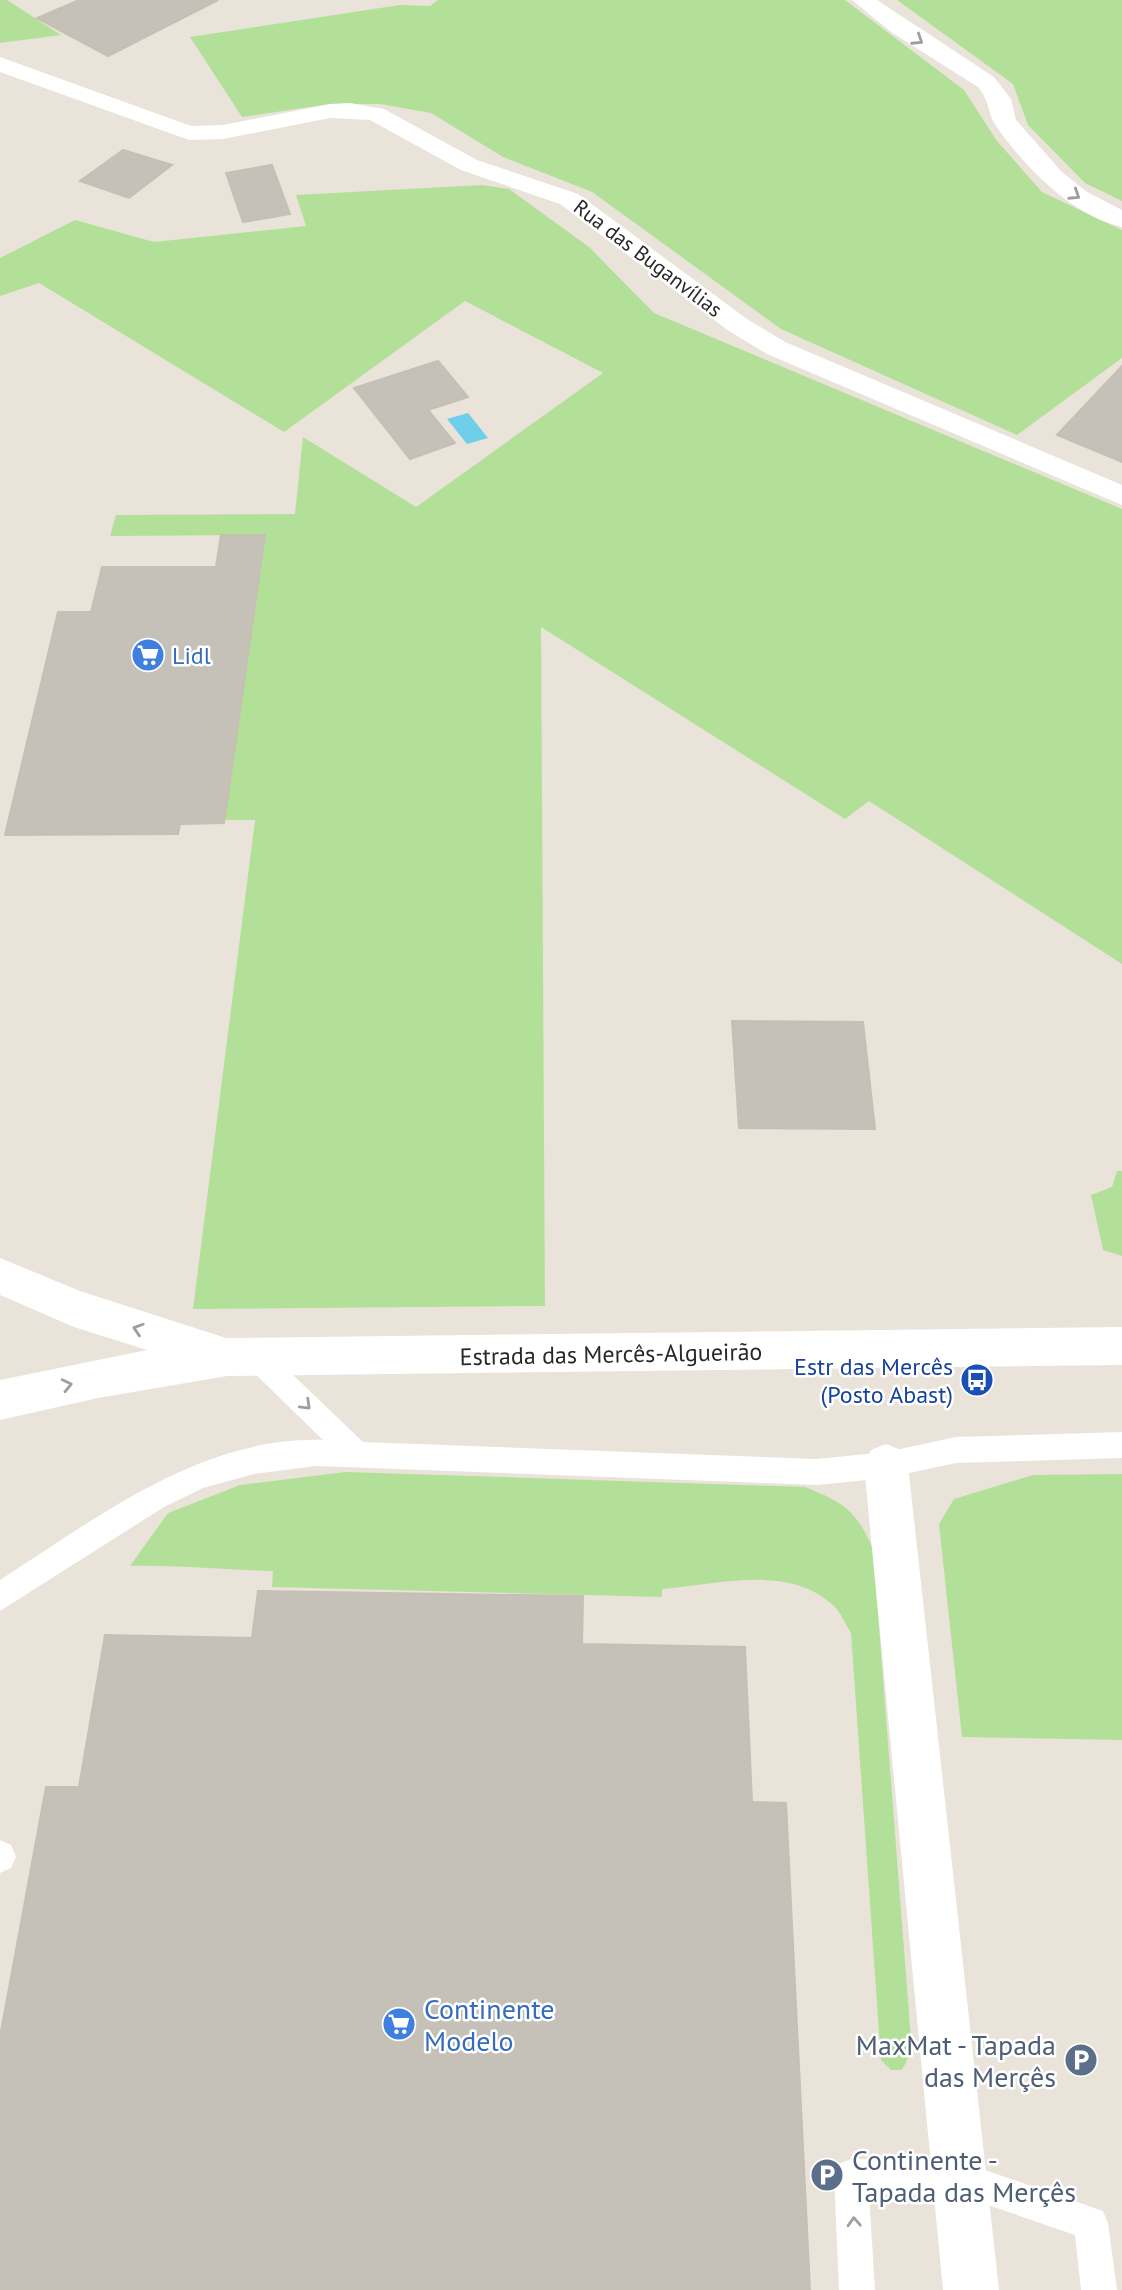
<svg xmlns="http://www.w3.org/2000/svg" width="1122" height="2290" font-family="'PT Sans',sans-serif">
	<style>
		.green { fill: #b3e098 }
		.water { fill: #6fcfea }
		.building { fill: #c5c1b9; stroke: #c5bfb4; stroke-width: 2 }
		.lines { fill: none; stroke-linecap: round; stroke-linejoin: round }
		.lane { fill: #fff; fill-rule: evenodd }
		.street { fill: #fff; fill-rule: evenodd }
		.secondary { fill: #fff; fill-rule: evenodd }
		.oneway { stroke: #9e9e9e }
		.labels { text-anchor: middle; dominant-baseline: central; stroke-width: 5; stroke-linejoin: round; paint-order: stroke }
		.far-street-label { font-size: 21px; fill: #282828; stroke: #fff }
		.shop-label { font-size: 24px; fill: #366cbe; stroke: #fff; text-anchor: start }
		.street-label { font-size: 24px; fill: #282828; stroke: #fff }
		.transit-label { font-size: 24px; fill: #164399; stroke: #fff; text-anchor: end }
		.near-shop-label { font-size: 28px; fill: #366cbe; stroke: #fff; text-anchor: start }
		.near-service-label { font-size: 28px; fill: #4e5e75; stroke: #fff; text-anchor: end }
	</style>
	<rect width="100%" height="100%" fill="#eae3da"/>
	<!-- green -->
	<g class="green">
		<polygon points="0,0 7,0 61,35 0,43"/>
		<polygon points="438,0 845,0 964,90 997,141 1042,192 1122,230 1122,358 1017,435 781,329 592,192 503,157 431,113 380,104 330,104 242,117 190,37 400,5 430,6"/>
		<polygon points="897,0 1122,0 1122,201 1085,183 1028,125 1013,84"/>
		<polygon points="482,185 509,189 589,247 654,313 1122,509 1122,964 869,801 845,819 541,627 545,1306 193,1309 255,820 224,820 265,535 110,536 116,515 295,514 303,437 416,507 603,373 465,301 284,432 39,283 0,296 0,258 75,220 154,242 306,226 296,195"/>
		<polygon points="1117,1171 1122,1171 1122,1256 1103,1250 1091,1195 1112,1187"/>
		<path d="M346,1472L805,1487C843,1502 857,1511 873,1549L911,2039L910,2054L902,2070H891L881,2060L851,1633C846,1625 841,1613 834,1606C789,1563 718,1585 662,1589V1597L272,1587L273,1571C224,1570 178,1565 130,1566L168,1513L240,1485Z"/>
		<polygon points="1122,1474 1122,1740 962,1737 939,1524 954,1499 1033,1475"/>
	</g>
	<!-- water -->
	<polygon class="water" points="468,413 488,438 467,444 447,419"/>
	<!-- building -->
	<g class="building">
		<polygon points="79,0 218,0 108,56 37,18"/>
		<polygon points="123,150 172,165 129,198 80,181"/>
		<polygon points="272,165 290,214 243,222 226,173"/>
		<polygon points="438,361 468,397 428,410 455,443 410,459 354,388"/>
		<polygon points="1122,366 1122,462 1057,435"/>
		<polygon points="221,535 265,535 224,823 180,824 178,834 5,835 58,612 91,612 102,567 216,567"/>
		<polygon points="732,1021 863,1022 875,1129 739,1128"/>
		<polygon points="258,1591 583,1596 582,1644 745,1647 752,1802 786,1803 810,2290 0,2290 0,2037 46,1787 79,1787 105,1635 252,1638"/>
	</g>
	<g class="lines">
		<!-- lane -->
		<g class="lane">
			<path d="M257,1346L266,1349L363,1442L817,1459L886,1452L956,1437L1122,1432V1458L956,1463L886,1478L817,1485L316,1466L254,1474L203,1488L164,1507L0,1611V1580C97,1518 201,1436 323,1440L248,1367L244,1358L248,1349Z"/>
			<polygon points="0,1840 11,1845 16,1857 11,1868 0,1873"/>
			<polygon points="851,2159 959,2161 1103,2211 1108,2223 1117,2290 1081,2290 1075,2235 959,2195 869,2194 875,2290 839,2290 834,2176 839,2164"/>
		</g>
		<!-- street -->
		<g class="street">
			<path d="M852,0H877L994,77L1011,99L1016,120L1062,172L1087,192L1122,210V227C1071,215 1025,167 996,126C987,113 991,103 978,87L891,32Z"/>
			<polygon points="0,57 191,126 223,125 330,104 350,103 384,109 477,160 578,194 747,319 785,342 1122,485 1122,505 767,354 729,331 560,204 461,170 370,120 330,118 223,139 189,140 0,72"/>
			<polygon points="886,1444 901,1450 908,1465 999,2290 943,2290 864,1465 871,1450"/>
		</g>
		<!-- secondary -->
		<polygon class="secondary" points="0,1258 80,1291 226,1338 1122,1327 1122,1365 227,1376 98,1398 0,1420 0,1380 147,1350 74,1327 0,1295"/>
	</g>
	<!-- one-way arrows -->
	<defs><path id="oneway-chevron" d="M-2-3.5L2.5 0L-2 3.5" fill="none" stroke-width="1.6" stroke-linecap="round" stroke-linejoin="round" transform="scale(1.75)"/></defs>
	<g class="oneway">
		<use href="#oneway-chevron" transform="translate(918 40) rotate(33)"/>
		<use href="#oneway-chevron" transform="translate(1075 195) rotate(33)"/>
		<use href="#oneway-chevron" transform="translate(138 1329) rotate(-162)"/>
		<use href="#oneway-chevron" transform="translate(67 1385) rotate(-13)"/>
		<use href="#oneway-chevron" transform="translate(306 1405) rotate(44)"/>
		<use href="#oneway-chevron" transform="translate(854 2222) rotate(-93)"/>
	</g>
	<!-- icons -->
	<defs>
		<symbol id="supermarket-disc" viewBox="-11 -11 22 22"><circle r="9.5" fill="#3f7fe0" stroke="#fff"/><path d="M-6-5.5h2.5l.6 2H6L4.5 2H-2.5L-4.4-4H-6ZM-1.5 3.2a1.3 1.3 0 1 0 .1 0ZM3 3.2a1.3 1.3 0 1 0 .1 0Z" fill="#fff"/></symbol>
		<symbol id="bus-disc" viewBox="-11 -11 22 22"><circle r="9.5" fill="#1a4fb4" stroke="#fff"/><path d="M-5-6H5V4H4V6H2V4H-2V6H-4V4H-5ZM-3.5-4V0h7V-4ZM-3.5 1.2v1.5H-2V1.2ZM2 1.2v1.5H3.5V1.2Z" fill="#fff"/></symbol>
		<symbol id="parking-disc" viewBox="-11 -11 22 22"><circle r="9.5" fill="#5c6f8a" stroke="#fff"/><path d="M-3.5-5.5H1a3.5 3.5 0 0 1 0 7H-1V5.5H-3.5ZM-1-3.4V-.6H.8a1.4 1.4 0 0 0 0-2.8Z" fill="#fff"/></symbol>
	</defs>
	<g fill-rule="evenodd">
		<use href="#supermarket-disc" x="129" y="636" width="38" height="38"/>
		<use href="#bus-disc" x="958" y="1361" width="38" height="38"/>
		<use href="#supermarket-disc" x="380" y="2005" width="38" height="38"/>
		<use href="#parking-disc" x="1062" y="2041" width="38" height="38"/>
		<use href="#parking-disc" x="808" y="2156" width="38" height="38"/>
	</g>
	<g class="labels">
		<!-- far-street labels -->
		<g class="far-street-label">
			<text transform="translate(648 258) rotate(37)">Rua das Buganvílias</text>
		</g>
		<!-- shop labels -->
		<g class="shop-label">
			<text x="172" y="655">Lidl</text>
		</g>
		<!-- street labels -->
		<g class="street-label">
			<text transform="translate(611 1354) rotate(-1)">Estrada das Mercês-Algueirão</text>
		</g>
		<!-- transit labels -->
		<g class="transit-label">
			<text x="953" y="1366">Estr das Mercês<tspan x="953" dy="28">(Posto Abast)</tspan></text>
		</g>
		<!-- near-shop labels -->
		<g class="near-shop-label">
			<text x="424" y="2008">Continente<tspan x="424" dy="32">Modelo</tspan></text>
		</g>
		<!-- near-service labels -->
		<g class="near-service-label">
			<text x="1056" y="2044">MaxMat - Tapada<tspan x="1056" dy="32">das Merçês</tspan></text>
			<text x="852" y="2159" text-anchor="start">Continente -<tspan x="852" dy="32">Tapada das Merçês</tspan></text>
		</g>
	</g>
</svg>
